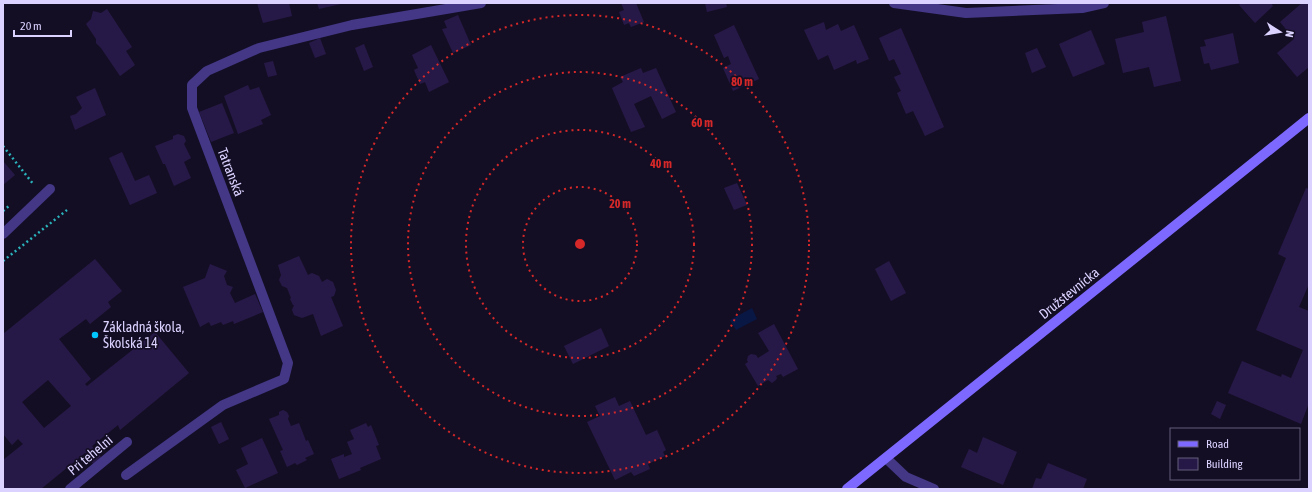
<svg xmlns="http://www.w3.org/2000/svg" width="1312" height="492" font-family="'Asap Condensed',sans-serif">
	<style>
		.water { fill: #081744 }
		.building { fill: #271947; fill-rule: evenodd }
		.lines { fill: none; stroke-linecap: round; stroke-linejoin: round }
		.path { stroke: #2ab3bb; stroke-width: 2.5; stroke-dasharray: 2 3; stroke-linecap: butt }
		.street { stroke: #433786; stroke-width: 10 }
		.secondary { stroke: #7d69ff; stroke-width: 10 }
		.ring { fill: none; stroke: #d62828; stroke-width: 2; stroke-dasharray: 2 4 }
		.poi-dot { fill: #00c7fd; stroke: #140e25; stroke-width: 1.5 }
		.labels { text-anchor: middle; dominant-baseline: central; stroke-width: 3.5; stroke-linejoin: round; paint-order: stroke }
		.street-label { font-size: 14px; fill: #dcd2ff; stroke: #140e25 }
		.poi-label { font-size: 14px; fill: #dcd2ff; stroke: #140e25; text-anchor: start }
		.centre { fill: #d62828; stroke: #140e25; stroke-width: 2 }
		.ring-label { font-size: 12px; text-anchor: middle; font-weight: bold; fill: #d62828; stroke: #140e25; stroke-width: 3.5; stroke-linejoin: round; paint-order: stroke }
	</style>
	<rect width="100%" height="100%" fill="#140e25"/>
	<!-- water -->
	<polygon class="water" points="752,308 757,319 736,330 730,320"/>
	<!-- building -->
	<g class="building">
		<polygon points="257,3 289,3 292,16 263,23"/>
		<polygon points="317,3 341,3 341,4 319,9"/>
		<polygon points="621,3 636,3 644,22 631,27 629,23 624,25 619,12 624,10"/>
		<polygon points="705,3 726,3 727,7 707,12"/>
		<polygon points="1241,3 1271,3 1273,6 1255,23 1239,5"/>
		<polygon points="1302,3 1309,3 1309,67 1297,77 1277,53 1294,39 1280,22"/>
		<polygon points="107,9 132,47 126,51 135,65 120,76 101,48 96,43 96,39 86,24 91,19 93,11 101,13"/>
		<polygon points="458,15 471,45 453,53 442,29 447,28 444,21"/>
		<polygon points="1166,16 1181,81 1154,87 1149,67 1123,73 1115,39 1144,32 1142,22"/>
		<polygon points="824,22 826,30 838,24 841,31 854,25 869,59 857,64 856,60 834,70 828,55 818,60 804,30"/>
		<polygon points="734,25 759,79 733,91 723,68 731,64 728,56 724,58 714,35"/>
		<polygon points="901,28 944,127 925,136 913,111 906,114 897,93 901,91 894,77 901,74 894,59 889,61 879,38"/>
		<polygon points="1091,30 1105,64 1073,77 1059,44"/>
		<polygon points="1233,33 1239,63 1211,70 1209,63 1204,64 1200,47 1206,46 1204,40"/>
		<polygon points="320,38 326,54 315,58 309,43"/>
		<polygon points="364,44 373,67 364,71 355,48"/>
		<polygon points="431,45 449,82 429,92 425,82 420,84 414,70 418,68 412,55"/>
		<polygon points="1037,48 1046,67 1032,73 1025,53"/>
		<polygon points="273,61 277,75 268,77 264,63"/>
		<polygon points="641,68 643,73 656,68 676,112 662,119 651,96 634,104 645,127 631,132 612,88 623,82 620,77"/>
		<polygon points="248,85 250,90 259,87 271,115 261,120 263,124 238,134 224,96"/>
		<polygon points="95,88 106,115 75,130 70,116 76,114 82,108 76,97"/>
		<polygon points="222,103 234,133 211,142 199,112"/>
		<polygon points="178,134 184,136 186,141 184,144 191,158 184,162 191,178 174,186 165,164 163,164 155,146 173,139 173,136"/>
		<polygon points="122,152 135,181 149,175 157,193 130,205 109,158"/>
		<polygon points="3,161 15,175 3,185"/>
		<polygon points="737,183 747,205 734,210 724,188"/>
		<polygon points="1306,188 1309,189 1309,284 1299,307 1309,311 1309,403 1301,424 1228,393 1242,361 1281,377 1282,374 1291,378 1303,350 1256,330 1286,258 1278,254"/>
		<polygon points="299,256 308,275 312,273 319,276 322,282 327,279 333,282 336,290 334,296 331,297 343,326 321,336 313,314 302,318 294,315 292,310 294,305 293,305 290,299 291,298 287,288 282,286 279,280 281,275 278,265"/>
		<path d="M95,259L122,291L108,302L111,307L90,324L86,319L59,339L91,379L85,384L87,386L155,332L189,373L120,430L118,425L92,446L101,457L93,464L85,453L41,489H3V460L23,444L18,439L12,445L3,434V334ZM48,380L71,406L44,428L22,402Z"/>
		<polygon points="889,261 906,293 891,301 875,269"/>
		<polygon points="210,264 227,271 224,276 227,285 233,287 230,293 235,303 255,294 263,312 234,324 233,321 223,325 221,322 211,326 209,322 200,327 183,287 205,278"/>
		<polygon points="774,324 798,369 783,377 781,374 776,376 777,378 776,380 772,383 768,380 758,386 745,364 748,362 747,360 748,356 751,354 756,355 758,358 769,351 758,333"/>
		<polygon points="601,328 609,346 573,364 564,346"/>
		<polygon points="615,397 619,406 630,401 646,435 657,430 666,450 663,452 665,456 648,464 650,469 634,476 631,472 615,480 587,422 600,416 595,406"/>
		<polygon points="1217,401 1226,405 1220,419 1211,414"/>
		<polygon points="283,410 287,412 289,416 288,419 291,426 299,423 306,441 308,440 314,454 305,458 307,460 297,465 295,463 287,467 280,451 283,450 269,419 279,415 279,412"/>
		<polygon points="221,422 229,439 219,444 211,427"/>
		<polygon points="366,423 368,427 371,425 379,445 376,446 381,459 360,468 361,470 339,479 331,459 344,454 344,457 352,454 347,442 354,439 350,430"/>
		<polygon points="983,437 1017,452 1003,485 961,467 969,449 977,453"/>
		<polygon points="262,438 278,473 245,488 236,470 248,464 241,448"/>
		<polygon points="1048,463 1087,479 1083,489 1032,489 1036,478 1041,479"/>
	</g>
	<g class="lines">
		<!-- path -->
		<g class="path">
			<polyline points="3,146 34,185"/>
			<polyline points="3,211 9,206"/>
			<polyline points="3,261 67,210"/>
		</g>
		<!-- street -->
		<g class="street">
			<polyline points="894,3 966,13 1082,8 1104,3"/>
			<polyline points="3,234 50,189"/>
			<polyline points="886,458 906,477 934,489"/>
			<polyline points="126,475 223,405 284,379 288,363 192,108 192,85 207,71 259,48 352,25 481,3"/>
			<polyline points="70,489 127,442"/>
		</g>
		<!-- secondary -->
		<polyline class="secondary" points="847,489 1309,118"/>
	</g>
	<!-- distance rings -->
	<g class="ring">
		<circle cx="580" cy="244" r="57"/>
		<circle cx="580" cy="244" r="114"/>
		<circle cx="580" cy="244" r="172"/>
		<circle cx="580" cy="244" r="229"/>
	</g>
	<!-- markers -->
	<circle class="poi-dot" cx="95" cy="335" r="4"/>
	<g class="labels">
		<!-- street labels -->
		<g class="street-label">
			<text transform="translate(231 172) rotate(69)">Tatranská</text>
			<text transform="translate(1069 293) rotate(-39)">Družstevnícka</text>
			<text transform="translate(90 455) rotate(-40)">Pri tehelni</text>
		</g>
		<!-- poi labels -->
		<g class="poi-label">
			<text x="103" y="327">Základná škola,<tspan x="103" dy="16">Školská 14</tspan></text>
		</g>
	</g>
	<circle cx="580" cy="244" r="6" class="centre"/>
	<g class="ring-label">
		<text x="742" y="86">80 m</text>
		<text x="702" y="127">60 m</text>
		<text x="661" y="168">40 m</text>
		<text x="620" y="208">20 m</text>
	</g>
	<!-- border -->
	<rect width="1312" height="492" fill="none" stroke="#dcd2ff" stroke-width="8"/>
	<!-- legend -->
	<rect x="1170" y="428" width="130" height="52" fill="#140e25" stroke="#645c7c"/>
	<rect x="1178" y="441" width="20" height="6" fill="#7d69ff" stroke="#645c7c"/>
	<text x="1206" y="448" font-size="12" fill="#dcd2ff">Road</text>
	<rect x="1178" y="458" width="20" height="12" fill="#271947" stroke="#645c7c"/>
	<text x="1206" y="468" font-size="12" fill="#dcd2ff">Building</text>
	<!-- north arrow -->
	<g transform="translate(1280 32) rotate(102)" stroke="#140e25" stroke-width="3" paint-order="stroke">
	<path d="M0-3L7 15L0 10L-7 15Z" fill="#dcd2ff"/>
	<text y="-6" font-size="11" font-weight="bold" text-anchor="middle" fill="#dcd2ff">N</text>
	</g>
	<!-- scale -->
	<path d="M14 30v6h57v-6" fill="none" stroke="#dcd2ff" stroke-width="2"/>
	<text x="20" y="30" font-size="12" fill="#dcd2ff" stroke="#140e25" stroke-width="3" paint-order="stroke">20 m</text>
</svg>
